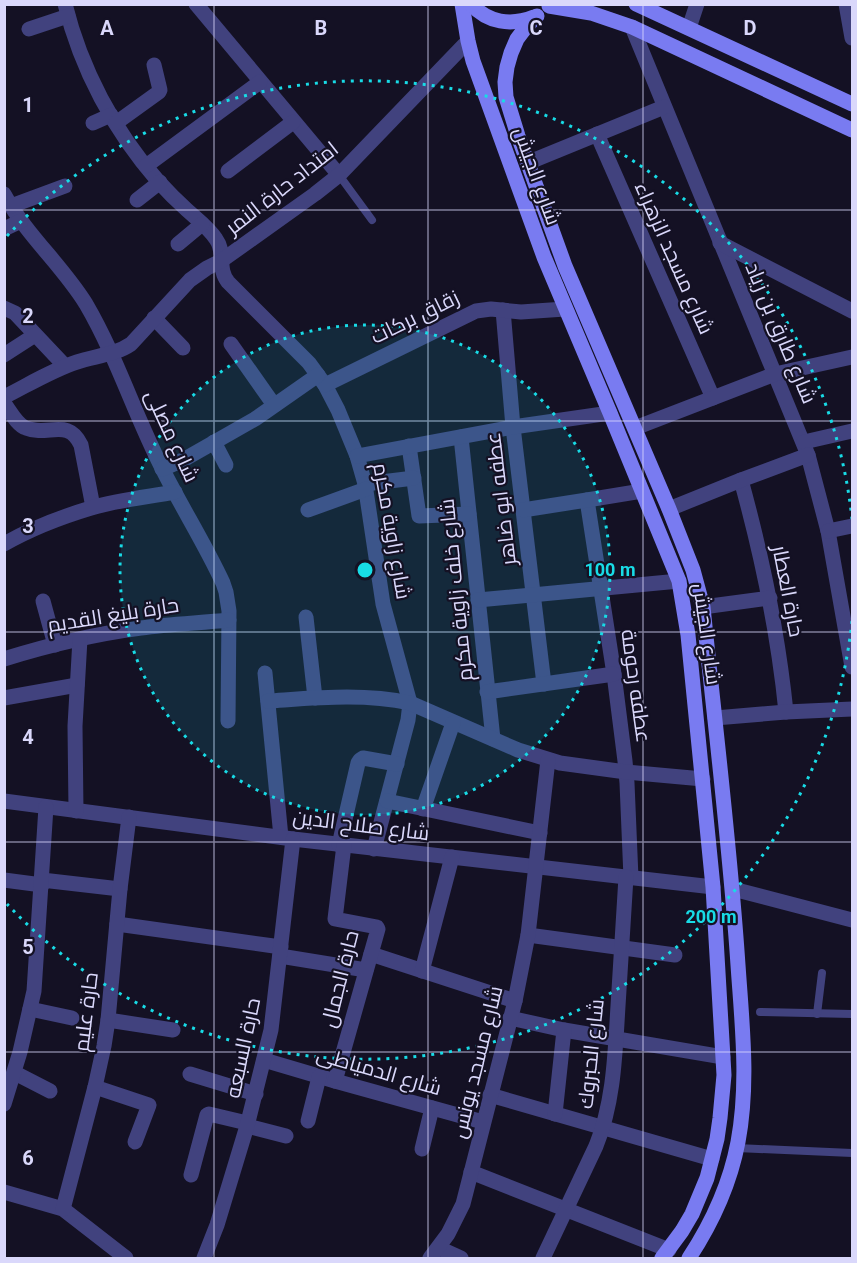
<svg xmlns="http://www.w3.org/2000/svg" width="857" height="1263" font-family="Roboto,Cairo,sans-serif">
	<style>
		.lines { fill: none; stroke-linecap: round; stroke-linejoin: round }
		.service { stroke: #41427e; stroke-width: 8 }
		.minor { stroke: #41427e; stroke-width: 15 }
		.secondary { stroke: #797bf1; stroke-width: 15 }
		.grid { fill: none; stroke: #dad8fb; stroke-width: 1.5; stroke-opacity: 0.55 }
		.ring { fill: none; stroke: #18dbe6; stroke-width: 3; stroke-dasharray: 3 6 }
		.labels { text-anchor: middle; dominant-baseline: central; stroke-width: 4.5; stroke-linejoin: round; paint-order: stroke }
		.street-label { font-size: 21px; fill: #dad8fb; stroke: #141124 }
		.grid-label { font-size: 20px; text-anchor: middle; font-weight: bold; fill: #dad8fb; stroke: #141124; stroke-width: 4.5; stroke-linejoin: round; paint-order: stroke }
		.centre { fill: #18dbe6; stroke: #141124; stroke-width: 3 }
		.ring-label { font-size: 18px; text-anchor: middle; font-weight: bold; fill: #18dbe6; stroke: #141124; stroke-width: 4.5; stroke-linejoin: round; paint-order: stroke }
	</style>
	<rect width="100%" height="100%" fill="#141124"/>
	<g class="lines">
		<!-- service -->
		<g class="service">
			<polyline points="339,175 372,220"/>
			<polyline points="760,1012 852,1014"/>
			<polyline points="817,1014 822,973"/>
			<polyline points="737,1148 852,1153"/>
		</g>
		<!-- minor -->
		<g class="minor">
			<path d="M65,4C81,69 114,131 158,181C167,191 177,201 187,210C197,219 209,228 216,239C226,253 217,268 228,282L309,363L325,385L338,410L357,456L365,484L383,604L410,703L408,720L374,849"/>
			<polyline points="196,4 339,175"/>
			<polyline points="846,4 852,38"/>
			<polyline points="632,27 808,455 828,531 852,667"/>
			<polyline points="689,28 697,4"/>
			<polyline points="29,29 68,16"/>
			<polyline points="93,123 111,115"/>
			<polyline points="116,123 159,92 160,90 154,65"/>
			<polyline points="597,134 713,398"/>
			<polyline points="527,163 664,107"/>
			<polyline points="146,166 260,82"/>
			<polyline points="228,171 293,122"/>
			<path d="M4,194C27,236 62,265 86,304C117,357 135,416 163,470C182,508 205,544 223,583L226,592L229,611L228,721"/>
			<polyline points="137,200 160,182"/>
			<polyline points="11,206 65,186"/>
			<polyline points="4,229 21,221"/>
			<polyline points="720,243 852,311"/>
			<polyline points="178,244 202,224"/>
			<polyline points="4,308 15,313 65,366"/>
			<polyline points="503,310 513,427 544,684"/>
			<polyline points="154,318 183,348"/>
			<polyline points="231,344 274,405"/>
			<polyline points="4,355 35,335"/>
			<polyline points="325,385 476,311 491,309 521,312 565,309"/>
			<path d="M4,397C28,385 52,370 77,362C95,356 115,355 131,344L190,280L207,268L221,261L315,194L339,175L468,41"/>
			<path d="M4,403C10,411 17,425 26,428C48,437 68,417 81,445L93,507"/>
			<polyline points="635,428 775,374 852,357"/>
			<polyline points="461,437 493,739"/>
			<polyline points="214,442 226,465"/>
			<polyline points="804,442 852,431"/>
			<polyline points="409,446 419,516 469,514"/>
			<polyline points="357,456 513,427 610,413"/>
			<polyline points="162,469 183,460 255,419 318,375"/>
			<path d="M741,480C762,556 778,633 786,712"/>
			<polyline points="365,484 414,478"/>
			<polyline points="587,500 614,674 625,761 627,783 631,878"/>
			<polyline points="669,509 741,480 808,455"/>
			<polyline points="308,510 366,489"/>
			<polyline points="523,510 587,500 642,491"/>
			<polyline points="828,531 852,526"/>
			<path d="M4,544C32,528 61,517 91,508C118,500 147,497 175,492"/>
			<polyline points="478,600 679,581"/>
			<polyline points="43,601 55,645"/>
			<polyline points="703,607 770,598"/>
			<polyline points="306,617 315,698"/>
			<path d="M4,659C49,645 95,634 141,628C170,624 200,623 229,620"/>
			<polyline points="265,673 281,837"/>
			<polyline points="487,692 614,674"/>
			<polyline points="4,698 77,685"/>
			<path d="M268,701C315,698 363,693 410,703L518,750L560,763L626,772L703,779"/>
			<polyline points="715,718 786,712 852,709"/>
			<polyline points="4,801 293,839 713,887"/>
			<polyline points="387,801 540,833"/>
			<polyline points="423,809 453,723"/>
			<polyline points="76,811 75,726 80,639"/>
			<polyline points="339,845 358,763 360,760 363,758 397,764"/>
			<polyline points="4,880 42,885"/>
			<polyline points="42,880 120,889"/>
			<polyline points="733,889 852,920"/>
			<polyline points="117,924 281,947"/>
			<polyline points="528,935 675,955"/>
			<polyline points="371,954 515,1001"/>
			<polyline points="280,956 366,970"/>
			<polyline points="422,971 452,857"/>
			<polyline points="30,1009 72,1018"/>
			<polyline points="510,1018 564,1030 723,1057"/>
			<polyline points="108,1020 173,1030"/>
			<polyline points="264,1060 335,1081 483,1122"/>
			<polyline points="15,1073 50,1091"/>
			<polyline points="190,1074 256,1094"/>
			<polyline points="335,1081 378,929 377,927 335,919 344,845"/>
			<polyline points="95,1087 149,1105 135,1142"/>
			<polyline points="490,1095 712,1159"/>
			<polyline points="4,1104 20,1052 34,991 46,807"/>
			<polyline points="555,1114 564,1030"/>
			<polyline points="308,1121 319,1077"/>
			<polyline points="247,1126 286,1136"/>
			<polyline points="422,1149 432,1108"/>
			<polyline points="471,1172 669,1250"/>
			<polyline points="191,1175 207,1115 209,1114 247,1123"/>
			<polyline points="4,1192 63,1209 126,1258"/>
			<polyline points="63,1209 95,1087 104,1046 108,1020 120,889 129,817"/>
			<polyline points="439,1248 461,1258"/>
			<polyline points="204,1258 217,1225 247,1126 271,1030 293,839"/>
			<polyline points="430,1258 448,1234 463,1204 515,1001 528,935 548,760"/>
			<path d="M543,1258L596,1146C614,1102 615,1054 618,1006C621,963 623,920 626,877"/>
		</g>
		<!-- secondary -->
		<g class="secondary">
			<polyline points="462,4 468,41 473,61 544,257 610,413 679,581 688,635 713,887 724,1075 720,1118 717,1139 707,1178 692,1214 682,1231 662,1258"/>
			<path d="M471,4C488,23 511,26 534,17"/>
			<polyline points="636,4 852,104"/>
			<polyline points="549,6 591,13 632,27 852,130"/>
			<path d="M537,16L526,27L517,39L511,53L507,67L505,82L506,97L518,136L565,266L669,509L693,570L703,607C715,726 730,845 738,965C742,1024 749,1083 738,1142C730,1184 712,1223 689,1258"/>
		</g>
	</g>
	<!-- grid -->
	<path class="grid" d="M214,4V1258M428,4V1258M643,4V1258M4,210H852M4,421H852M4,632H852M4,842H852M4,1052H852"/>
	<!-- distance rings -->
	<circle cx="365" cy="570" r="245" fill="#18dbe6" fill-opacity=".12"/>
	<g class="ring">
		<circle cx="365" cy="570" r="245"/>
		<path d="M852 621A490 490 0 0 1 7 904M7 236A490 490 0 0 1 852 519"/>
	</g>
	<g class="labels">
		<!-- street labels -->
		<g class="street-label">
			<text transform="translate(537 176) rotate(70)">شارع الجيش</text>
			<text transform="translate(282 188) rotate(-38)">امتداد حارة النمر</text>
			<text transform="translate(674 258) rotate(66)">شارع مسجد الزهراء</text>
			<text transform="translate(415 317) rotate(-26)">زقاق بركات</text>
			<text transform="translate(781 333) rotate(67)">شارع طارق بن زياد</text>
			<text transform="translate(172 436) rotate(65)">شارع مصلى</text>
			<text transform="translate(501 499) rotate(-97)">عطفه ابو ضاهر</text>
			<text transform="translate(392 531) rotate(80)">شارع زاوية مكرم</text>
			<text transform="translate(456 590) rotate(-96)">شارع خلف زاوية مكرم</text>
			<text transform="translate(788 591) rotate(79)">حارة العطار</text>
			<text transform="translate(113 615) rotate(-9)">حارة بليغ القديم</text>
			<text transform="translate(707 634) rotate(82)">شارع الجيش</text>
			<text transform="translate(636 686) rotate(82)">عطفه رحومة</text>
			<text transform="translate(361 825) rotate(7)">شارع صلاح الدين</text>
			<text transform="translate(340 979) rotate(-76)">حارة الجمال</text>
			<text transform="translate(86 1012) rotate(-83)">حارة عليم</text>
			<text transform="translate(243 1048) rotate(-78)">حارة السبعه</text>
			<text transform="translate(591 1054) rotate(-84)">شارع الحبروك</text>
			<text transform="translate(477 1062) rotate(-76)">شارع مسجد يونس</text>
			<text transform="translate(379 1071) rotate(16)">شارع الدمياطى</text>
		</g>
	</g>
	<g class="grid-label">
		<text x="107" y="35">A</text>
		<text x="321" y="35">B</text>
		<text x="536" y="35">C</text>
		<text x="750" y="35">D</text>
		<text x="28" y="112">1</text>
		<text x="28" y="323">2</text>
		<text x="28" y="533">3</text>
		<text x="28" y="744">4</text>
		<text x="28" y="954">5</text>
		<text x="28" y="1165">6</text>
	</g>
	<circle cx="365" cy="570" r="9" class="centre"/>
	<g class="ring-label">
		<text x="610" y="576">100 m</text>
		<text x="711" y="923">200 m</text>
	</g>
	<!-- border -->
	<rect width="857" height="1263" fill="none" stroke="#dad8fb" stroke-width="12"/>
</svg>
